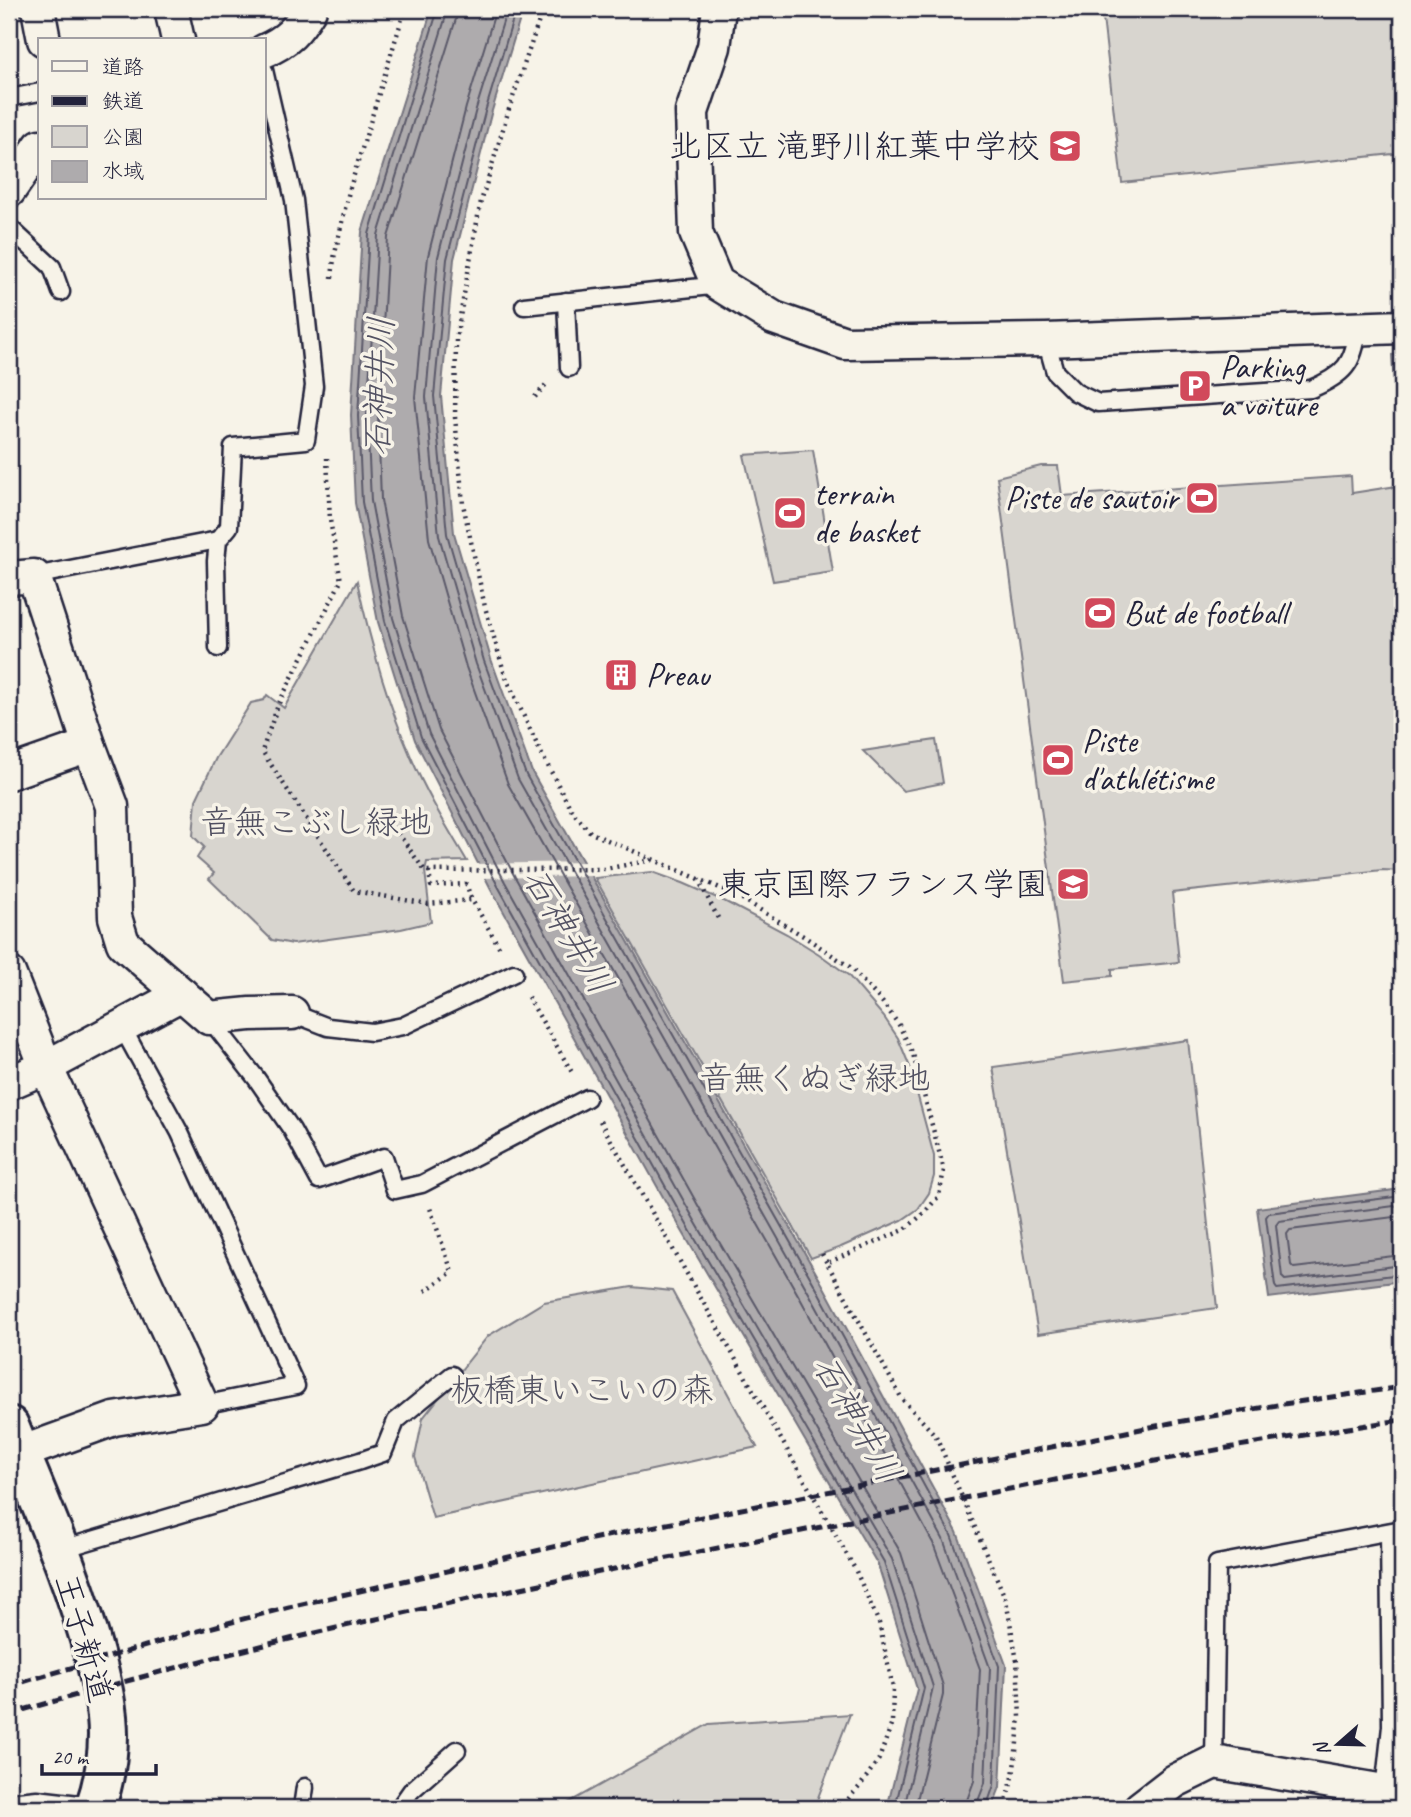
<svg xmlns="http://www.w3.org/2000/svg" width="1411" height="1817" font-family="Caveat,'Klee One',sans-serif">
	<style>
		.green { fill: #d8d5cf; stroke: #7d7c85; stroke-width: 2 }
		.water { fill: #aeabad; stroke: #76747f; stroke-width: 2 }
		.pier { fill: #f7f3e8 }
		.lines { fill: none; stroke-linecap: round; stroke-linejoin: round }
		.shore { stroke: #5a5969; stroke-width: 2 }
		.lane-casing { stroke: #22223b; stroke-width: 21 }
		.street-casing { stroke: #22223b; stroke-width: 37 }
		.secondary-casing { stroke: #22223b; stroke-width: 44 }
		.path { stroke: #22223b; stroke-width: 4.5; stroke-dasharray: 2 5; stroke-linecap: butt }
		.lane { stroke: #f7f3e8; stroke-width: 16 }
		.street { stroke: #f7f3e8; stroke-width: 32 }
		.secondary { stroke: #f7f3e8; stroke-width: 38 }
		.rail { stroke: #22223b; stroke-width: 5; stroke-dasharray: 10 5; stroke-linecap: butt }
		.labels { text-anchor: middle; dominant-baseline: central; stroke-width: 7; stroke-linejoin: round; paint-order: stroke }
		.poi-label { font-size: 33px; fill: #22223b; stroke: #f7f3e8; text-anchor: start }
		.park-label { font-size: 33px; fill: #504f60; stroke: #f7f3e8 }
		.street-label { font-size: 33px; fill: #22223b; stroke: #f7f3e8 }
		.water-label { font-size: 35px; font-style: italic; fill: #535263; stroke: #f7f3e8 }
	</style>
	<rect width="100%" height="100%" fill="#f7f3e8"/>
	<filter id="ink" filterUnits="userSpaceOnUse"><feTurbulence type="fractalNoise" baseFrequency=".0143" numOctaves="2"/><feDisplacementMap in="SourceGraphic" scale="14" xChannelSelector="R" yChannelSelector="G"/><feConvolveMatrix kernelMatrix="1 2 1 2 8 2 1 2 1" color-interpolation-filters="sRGB"/></filter>
	<g filter="url(#ink)">
		<!-- green -->
		<g class="green">
			<polygon points="1102,9 1402,9 1402,153 1122,183"/>
			<polygon points="1402,354 1402,451 1398,451 1392,355"/>
			<polygon points="813,450 833,572 773,581 744,455"/>
			<polygon points="1041,466 1058,466 1062,496 1351,476 1352,493 1397,486 1402,559 1402,871 1382,870 1172,893 1179,962 1112,969 1112,976 1064,981 997,477"/>
			<path d="M357,581C370,641 386,700 411,757C426,793 447,827 467,861L427,862L425,871L431,922L401,929L293,944L272,940L209,879L214,873L197,858L204,847L193,836L196,800L216,758L251,703L264,700L267,695L284,708Z"/>
			<polygon points="936,740 943,783 903,791 863,751"/>
			<polygon points="652,872 683,883 724,901 787,934 819,954 848,975 884,1017 898,1038 910,1067 934,1156 934,1176 929,1193 918,1209 902,1220 841,1247 811,1258 595,878"/>
			<polygon points="1188,1040 1217,1308 1038,1334 993,1067"/>
			<polygon points="632,1287 672,1291 757,1447 433,1518 415,1457 423,1418 488,1336 544,1302"/>
			<polygon points="850,1714 814,1808 559,1808 709,1724"/>
		</g>
		<!-- water -->
		<g class="water">
			<polygon points="432,9 523,9 491,114 454,259 441,396 454,533 491,659 532,772 824,1287 957,1532 1006,1665 1000,1787 992,1808 887,1808 917,1689 878,1565 681,1229 491,889 415,740 378,622 355,503 351,415 362,232"/>
			<polygon points="1402,1189 1402,1281 1269,1298 1257,1208"/>
		</g>
		<!-- pier -->
		<polygon class="pier" points="586,862 594,876 482,878 475,864"/>
		<g class="lines">
			<!-- shore -->
			<g class="shore">
				<polyline points="438,9 369,234 358,416 362,502 385,621 421,737 498,886 687,1225 884,1562 924,1688 895,1808"/>
				<polyline points="447,9 446,16 378,235 367,416 371,501 393,618 429,734 505,882 695,1221 892,1559 933,1687 904,1808"/>
				<polyline points="457,9 456,19 388,237 378,416 381,500 403,616 439,730 515,877 704,1216 901,1553 943,1686 943,1695 915,1808"/>
				<polyline points="496,9 466,107 428,256 415,397 429,539 466,667 508,784 801,1300 933,1543 980,1669 974,1781 967,1800 967,1808"/>
				<polyline points="507,9 476,109 438,257 426,397 439,536 476,664 518,779 810,1295 943,1539 990,1668 985,1783 978,1801 977,1808"/>
				<polyline points="516,9 485,112 447,259 434,396 447,534 484,661 526,775 818,1291 951,1535 999,1666 994,1785 986,1808"/>
				<polyline points="1402,1196 1269,1213 1266,1217 1275,1286 1277,1289 1402,1274"/>
				<polyline points="1402,1205 1279,1221 1276,1225 1282,1277 1285,1280 1402,1265"/>
				<polyline points="1402,1216 1290,1230 1287,1234 1291,1265 1294,1268 1402,1255"/>
			</g>
			<defs>
				<g id="lane">
					<polyline points="9,98 40,92"/>
					<polyline points="9,227 52,267 61,292"/>
					<polyline points="566,301 569,368"/>
					<polyline points="524,306 720,285"/>
					<path d="M1046,340L1055,372L1075,392L1098,403L1311,389C1344,375 1354,364 1358,328"/>
					<polyline points="34,576 218,540"/>
					<polyline points="218,648 216,561 218,540 229,527 233,447 306,440 314,386 294,200 264,70"/>
					<polyline points="292,1013 328,1027 372,1032 403,1026 514,973"/>
					<polyline points="209,1018 256,1078 292,1130 319,1180 384,1157 395,1190 422,1184 587,1098"/>
					<polyline points="122,1027 180,1133 296,1386 202,1405"/>
					<polyline points="59,1550 360,1461 383,1453 396,1421 452,1375"/>
					<polyline points="1214,1762 1217,1564 1402,1529"/>
					<polyline points="1384,1791 1391,1726 1389,1532"/>
					<polyline points="9,1802 37,1799 96,1806"/>
					<polyline points="302,1808 305,1787"/>
					<polyline points="399,1808 411,1791 457,1750"/>
				</g>
				<g id="street">
					<polyline points="38,9 44,40"/>
					<polyline points="171,9 178,40"/>
					<polyline points="719,9 714,47 692,112 696,233 717,283 774,318 845,343 1046,340 1402,327"/>
					<path d="M264,51C288,41 297,30 310,9"/>
					<polyline points="9,191 40,146"/>
					<polyline points="9,578 34,576 89,745 112,806 115,917 123,943 209,1018 250,1014 292,1013"/>
					<polyline points="9,773 89,745"/>
					<polyline points="9,973 46,1067 202,1405 114,1419 20,1453"/>
					<polyline points="9,1083 46,1067 182,994"/>
					<polyline points="1140,1808 1175,1781 1214,1762 1402,1794"/>
				</g>
				<path id="secondary" d="M9,1426C40,1503 75,1580 96,1661C102,1685 108,1710 108,1735C108,1760 103,1785 95,1808"/>
			</defs>
			<!-- lane casing -->
			<use href="#lane" class="lane-casing"/>
			<!-- street casing -->
			<use href="#street" class="street-casing"/>
			<!-- secondary casing -->
			<use href="#secondary" class="secondary-casing"/>
			<!-- path -->
			<g class="path">
				<polyline points="543,9 509,109 480,205 456,339 455,417 463,504 485,607 505,675 539,749 572,811 591,833 734,894 805,937 850,967 883,1003 899,1025 913,1054 944,1170 939,1196 922,1215 904,1230 827,1263 902,1399 936,1436 1006,1600 1017,1661 1020,1717 1013,1777 1004,1808"/>
				<polyline points="332,278 334,258 349,191 405,9"/>
				<polyline points="535,397 548,382"/>
				<polyline points="327,458 330,520 341,581 278,705 262,751 354,891 428,904 472,900 501,950"/>
				<polyline points="386,816 425,871 605,869 652,860"/>
				<polyline points="429,871 431,886 466,884 472,900"/>
				<polyline points="698,879 718,918"/>
				<polyline points="528,997 573,1074"/>
				<polyline points="600,1121 855,1569 879,1623 893,1688 892,1723 879,1759 860,1786 840,1808"/>
				<polyline points="822,1254 827,1263"/>
				<polyline points="425,1291 452,1272 430,1208"/>
			</g>
			<!-- lane -->
			<use href="#lane" class="lane"/>
			<!-- street -->
			<use href="#street" class="street"/>
			<!-- secondary -->
			<use href="#secondary" class="secondary"/>
			<!-- rail -->
			<g class="rail">
				<polyline points="9,1686 190,1633 289,1607 562,1545 1171,1423 1283,1404 1402,1387"/>
				<path d="M9,1714C94,1690 179,1666 265,1645C429,1605 596,1573 762,1539C975,1496 1187,1451 1402,1420"/>
			</g>
		</g>
	</g>
	<!-- icons -->
	<defs>
		<symbol id="school-square" viewBox="-11 -11 22 22"><rect x="-9" y="-9" width="18" height="18" rx="4" fill="#d1495b" stroke="#f7f3e8"/><path d="M0-5L7-2L0 1L-7-2ZM-4 1L0 2.5L4 1V4Q0 6-4 4Z" fill="#fff"/></symbol>
		<symbol id="parking-square" viewBox="-11 -11 22 22"><rect x="-9" y="-9" width="18" height="18" rx="4" fill="#d1495b" stroke="#f7f3e8"/><path d="M-3.5-5.5H1a3.5 3.5 0 0 1 0 7H-1V5.5H-3.5ZM-1-3.4V-.6H.8a1.4 1.4 0 0 0 0-2.8Z" fill="#fff"/></symbol>
		<symbol id="stadium-square" viewBox="-11 -11 22 22"><rect x="-9" y="-9" width="18" height="18" rx="4" fill="#d1495b" stroke="#f7f3e8"/><path d="M0-5a6.5 5 0 1 0 0 10a6.5 5 0 1 0 0-10ZM-3.5-1.8h7v3.6h-7Z" fill="#fff"/></symbol>
		<symbol id="building-square" viewBox="-11 -11 22 22"><rect x="-9" y="-9" width="18" height="18" rx="4" fill="#d1495b" stroke="#f7f3e8"/><path d="M-4-6H4V6H1V3H-1V6H-4ZM-2.5-4.3h1.7v1.8h-1.7ZM.8-4.3h1.7v1.8H.8ZM-2.5-1h1.7V.8h-1.7ZM.8-1h1.7V.8H.8Z" fill="#fff"/></symbol>
	</defs>
	<g fill-rule="evenodd">
		<use href="#school-square" x="1046" y="127" width="38" height="38"/>
		<use href="#parking-square" x="1176" y="367" width="38" height="38"/>
		<use href="#stadium-square" x="1183" y="479" width="38" height="38"/>
		<use href="#stadium-square" x="771" y="494" width="38" height="38"/>
		<use href="#stadium-square" x="1081" y="594" width="38" height="38"/>
		<use href="#building-square" x="602" y="656" width="38" height="38"/>
		<use href="#stadium-square" x="1039" y="741" width="38" height="38"/>
		<use href="#school-square" x="1054" y="865" width="38" height="38"/>
	</g>
	<g class="labels">
		<!-- poi labels -->
		<g class="poi-label">
			<text x="1040" y="146" text-anchor="end">北区立 滝野川紅葉中学校</text>
			<text x="1220" y="367">Parking<tspan x="1220" dy="38">a voiture</tspan></text>
			<text x="814" y="494">terrain<tspan x="814" dy="38">de basket</tspan></text>
			<text x="1178" y="498" text-anchor="end">Piste de sautoir</text>
			<text x="1124" y="613">But de football</text>
			<text x="646" y="675">Preau</text>
			<text x="1082" y="741">Piste<tspan x="1082" dy="38">d'athlétisme</tspan></text>
			<text x="1048" y="884" text-anchor="end">東京国際フランス学園</text>
		</g>
		<!-- park labels -->
		<g class="park-label">
			<text x="316" y="822">音無こぶし緑地</text>
			<text x="815" y="1078">音無くぬぎ緑地</text>
			<text x="582" y="1390">板橋東いこいの森</text>
		</g>
		<!-- street labels -->
		<g class="street-label">
			<text transform="translate(84 1638) rotate(74)">王子新道</text>
		</g>
		<!-- water labels -->
		<g class="water-label">
			<text transform="translate(379 386) rotate(-88)">石神井川</text>
			<text transform="translate(568 931) rotate(59)">石神井川</text>
			<text transform="translate(857 1419) rotate(60)">石神井川</text>
		</g>
	</g>
	<!-- margin -->
	<rect width="1411" height="1817" fill="none" stroke="#f7f3e8" stroke-width="35"/>
	<rect x="18" y="18" width="1376" height="1782" fill="none" stroke="#22223b" stroke-width="2.5" filter="url(#ink)"/>
	<!-- legend -->
	<rect x="38" y="38" width="228" height="161" fill="#f7f3e8" stroke="#a29fa3" stroke-width="2"/>
	<rect x="52" y="61" width="35" height="10" fill="#f7f3e8" stroke="#a29fa3" stroke-width="2"/>
	<text x="102" y="74" font-size="21" fill="#22223b">道路</text>
	<rect x="52" y="96" width="35" height="10" fill="#22223b" stroke="#a29fa3" stroke-width="2"/>
	<text x="102" y="108" font-size="21" fill="#22223b">鉄道</text>
	<rect x="52" y="126" width="35" height="21" fill="#d8d5cf" stroke="#a29fa3" stroke-width="2"/>
	<text x="102" y="144" font-size="21" fill="#22223b">公園</text>
	<rect x="52" y="161" width="35" height="21" fill="#aeabad" stroke="#a29fa3" stroke-width="2"/>
	<text x="102" y="178" font-size="21" fill="#22223b">水域</text>
	<!-- north arrow -->
	<g transform="translate(1338 1744) rotate(250)" stroke="#f7f3e8" stroke-width="5" paint-order="stroke">
	<path d="M0-5L12 26L0 18L-12 26Z" fill="#22223b"/>
	<text y="-10" font-size="19" font-weight="bold" text-anchor="middle" fill="#22223b">N</text>
	</g>
	<!-- scale -->
	<path d="M42 1764v10h114v-10" fill="none" stroke="#22223b" stroke-width="3.5"/>
	<text x="52" y="1764" font-size="21" fill="#22223b" stroke="#f7f3e8" stroke-width="5" paint-order="stroke">20 m</text>
</svg>
